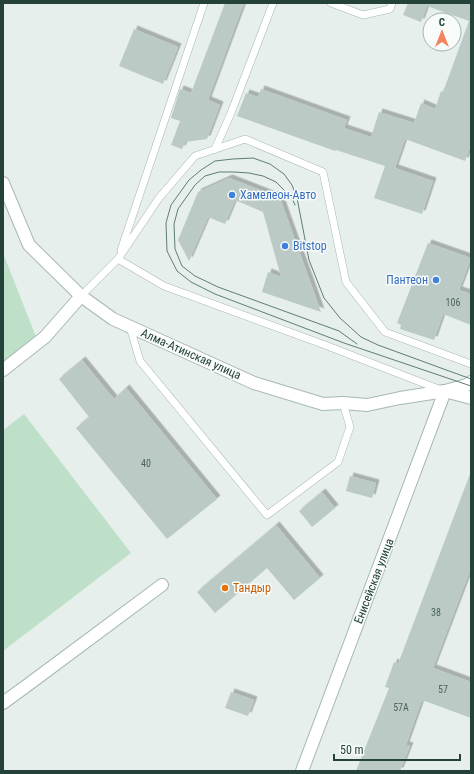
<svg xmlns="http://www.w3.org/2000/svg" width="474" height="774" font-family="'Roboto Condensed',sans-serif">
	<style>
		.green { fill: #bfe0c8 }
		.building { fill: #bbcac4; filter: url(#shadow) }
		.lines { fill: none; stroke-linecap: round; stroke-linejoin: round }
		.service-casing { stroke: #a8b8b2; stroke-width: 8 }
		.minor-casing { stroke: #a8b8b2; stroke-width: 14 }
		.tertiary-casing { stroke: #a8b8b2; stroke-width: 14 }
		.service { stroke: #fff; stroke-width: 7 }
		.minor { stroke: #fff; stroke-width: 12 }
		.tertiary { stroke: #fff; stroke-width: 12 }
		.tram { stroke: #5f7d75; stroke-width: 1 }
		.shop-dot { fill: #3f7fe0; stroke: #f7fbf9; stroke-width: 1.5 }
		.food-dot { fill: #e8710a; stroke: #f7fbf9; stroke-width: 1.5 }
		.labels { text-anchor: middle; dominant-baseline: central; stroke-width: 3; stroke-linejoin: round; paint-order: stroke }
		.number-label { font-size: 10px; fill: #4a645c }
		.shop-label { font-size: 12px; fill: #366cbe; stroke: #f7fbf9; text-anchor: start }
		.street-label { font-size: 12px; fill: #24423a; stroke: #f7fbf9 }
		.food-label { font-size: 12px; fill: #c56008; stroke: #f7fbf9; text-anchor: start }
	</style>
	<defs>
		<filter id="shadow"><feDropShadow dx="3.5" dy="-3.5" stdDeviation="0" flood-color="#0004"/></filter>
	</defs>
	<rect width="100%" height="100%" fill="#e6efeb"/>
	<!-- green -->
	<g class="green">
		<polygon points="3,253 36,337 3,363"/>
		<polygon points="24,414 131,553 3,651 3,430"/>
	</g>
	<!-- building -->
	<g class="building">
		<polygon points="225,3 244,3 208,100 220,105 207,139 185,142 182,149 171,145 180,121 171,118 180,89 191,93"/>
		<polygon points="408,3 471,3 471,144 465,161 405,139 395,168 433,181 422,214 374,198 385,166 336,150 335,151 237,116 246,93 258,97 261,89 347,120 344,128 371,137 379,112 414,123 421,103 435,109 441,91 443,92 469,21 427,6 421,22 403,15"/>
		<polygon points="134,29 178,47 163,84 119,66"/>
		<polygon points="229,178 280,198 321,312 262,292 268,272 281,277 263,212 235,200 225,224 208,217 189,261 178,240 198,192"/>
		<polygon points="428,243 471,258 459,290 471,294 471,325 443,314 434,340 400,329 401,325 397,323"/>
		<polygon points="82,360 114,399 126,388 217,499 167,539 76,428 89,417 59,379"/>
		<polygon points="470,474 471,475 471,568 433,668 471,682 471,718 422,700 406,745 410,746 400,771 356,771 389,688 385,687 394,662 398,664"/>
		<polygon points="350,476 376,483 372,498 346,491"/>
		<polygon points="322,492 335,508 312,527 299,511"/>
		<polygon points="276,525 320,578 294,600 267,568 215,613 197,592"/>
		<polygon points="231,692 254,700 248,716 225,708"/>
	</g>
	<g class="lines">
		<defs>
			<g id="service">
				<polyline points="331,3 363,15 390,9 392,3"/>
				<polyline points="215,149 231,113 273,3"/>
				<polyline points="121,250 204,3"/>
				<polyline points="118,259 159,198 195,156 245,139 323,172 346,282 385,332 471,364"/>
				<polyline points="81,296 118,259 164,286 325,345 441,390"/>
				<polyline points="130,327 140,361 267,515 338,462 350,427 343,403"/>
			</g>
			<g id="minor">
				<polyline points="3,703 29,684 162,585"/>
				<polyline points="302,771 445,391"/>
			</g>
			<g id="tertiary">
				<polyline points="3,183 29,245 81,296 113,319 254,383 323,404 343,403 367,405 400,398 445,391 467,385 471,382"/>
				<polyline points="3,370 45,337 81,296"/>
				<polyline points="445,391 471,398"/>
			</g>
		</defs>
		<!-- service casing -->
		<use href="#service" class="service-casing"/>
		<!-- minor casing -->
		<use href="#minor" class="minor-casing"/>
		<!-- tertiary casing -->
		<use href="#tertiary" class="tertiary-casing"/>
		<!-- service -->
		<use href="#service" class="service"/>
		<!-- minor -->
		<use href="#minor" class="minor"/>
		<!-- tertiary -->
		<use href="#tertiary" class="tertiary"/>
		<!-- tram -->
		<g class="tram">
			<polyline points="295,205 292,198 276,182 263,176 249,173 234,172 219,172 205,176 195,185 178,209 174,224 175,249 182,266 195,276 218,287 339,331 357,344"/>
			<polyline points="471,379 378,345 361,337 340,318 324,298 309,260 297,198 292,185 284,174 270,164 253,158 233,159 215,161 201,170 189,180 171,205 166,223 167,251 177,271 191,282 215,294 344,343 471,386"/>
		</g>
	</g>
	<!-- markers -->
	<g class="shop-dot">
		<circle cx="232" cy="195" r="4"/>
		<circle cx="285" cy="246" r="4"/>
		<circle cx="436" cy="280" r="4"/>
	</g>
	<circle class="food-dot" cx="225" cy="588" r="4"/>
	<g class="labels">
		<!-- number labels -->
		<g class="number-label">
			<text x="453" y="302">106</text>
			<text x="146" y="463">40</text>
			<text x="436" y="612">38</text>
			<text x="443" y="689">57</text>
			<text x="401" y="707">57А</text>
		</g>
		<!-- shop labels -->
		<g class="shop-label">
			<text x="240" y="195">Хамелеон-Авто</text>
			<text x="293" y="246">Bitstop</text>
			<text x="428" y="280" text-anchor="end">Пантеон</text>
		</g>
		<!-- street labels -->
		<g class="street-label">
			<text transform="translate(191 354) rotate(24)">Алма-Атинская улица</text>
			<text transform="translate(374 581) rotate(-69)">Енисейская улица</text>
		</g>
		<!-- food labels -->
		<g class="food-label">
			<text x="233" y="588">Тандыр</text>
		</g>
	</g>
	<!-- border -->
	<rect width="474" height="774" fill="none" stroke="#24423a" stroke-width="8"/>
	<!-- north arrow -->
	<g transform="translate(442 32)"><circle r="19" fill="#f7fbf9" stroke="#a3b1ad"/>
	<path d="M0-3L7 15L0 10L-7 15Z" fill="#f4845f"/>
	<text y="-6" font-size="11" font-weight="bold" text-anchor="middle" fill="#24423a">С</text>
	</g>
	<!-- scale -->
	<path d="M334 754v6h126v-6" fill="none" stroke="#24423a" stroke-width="2"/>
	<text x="340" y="754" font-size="12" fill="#24423a" stroke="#f7fbf9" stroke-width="3" paint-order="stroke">50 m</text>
</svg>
